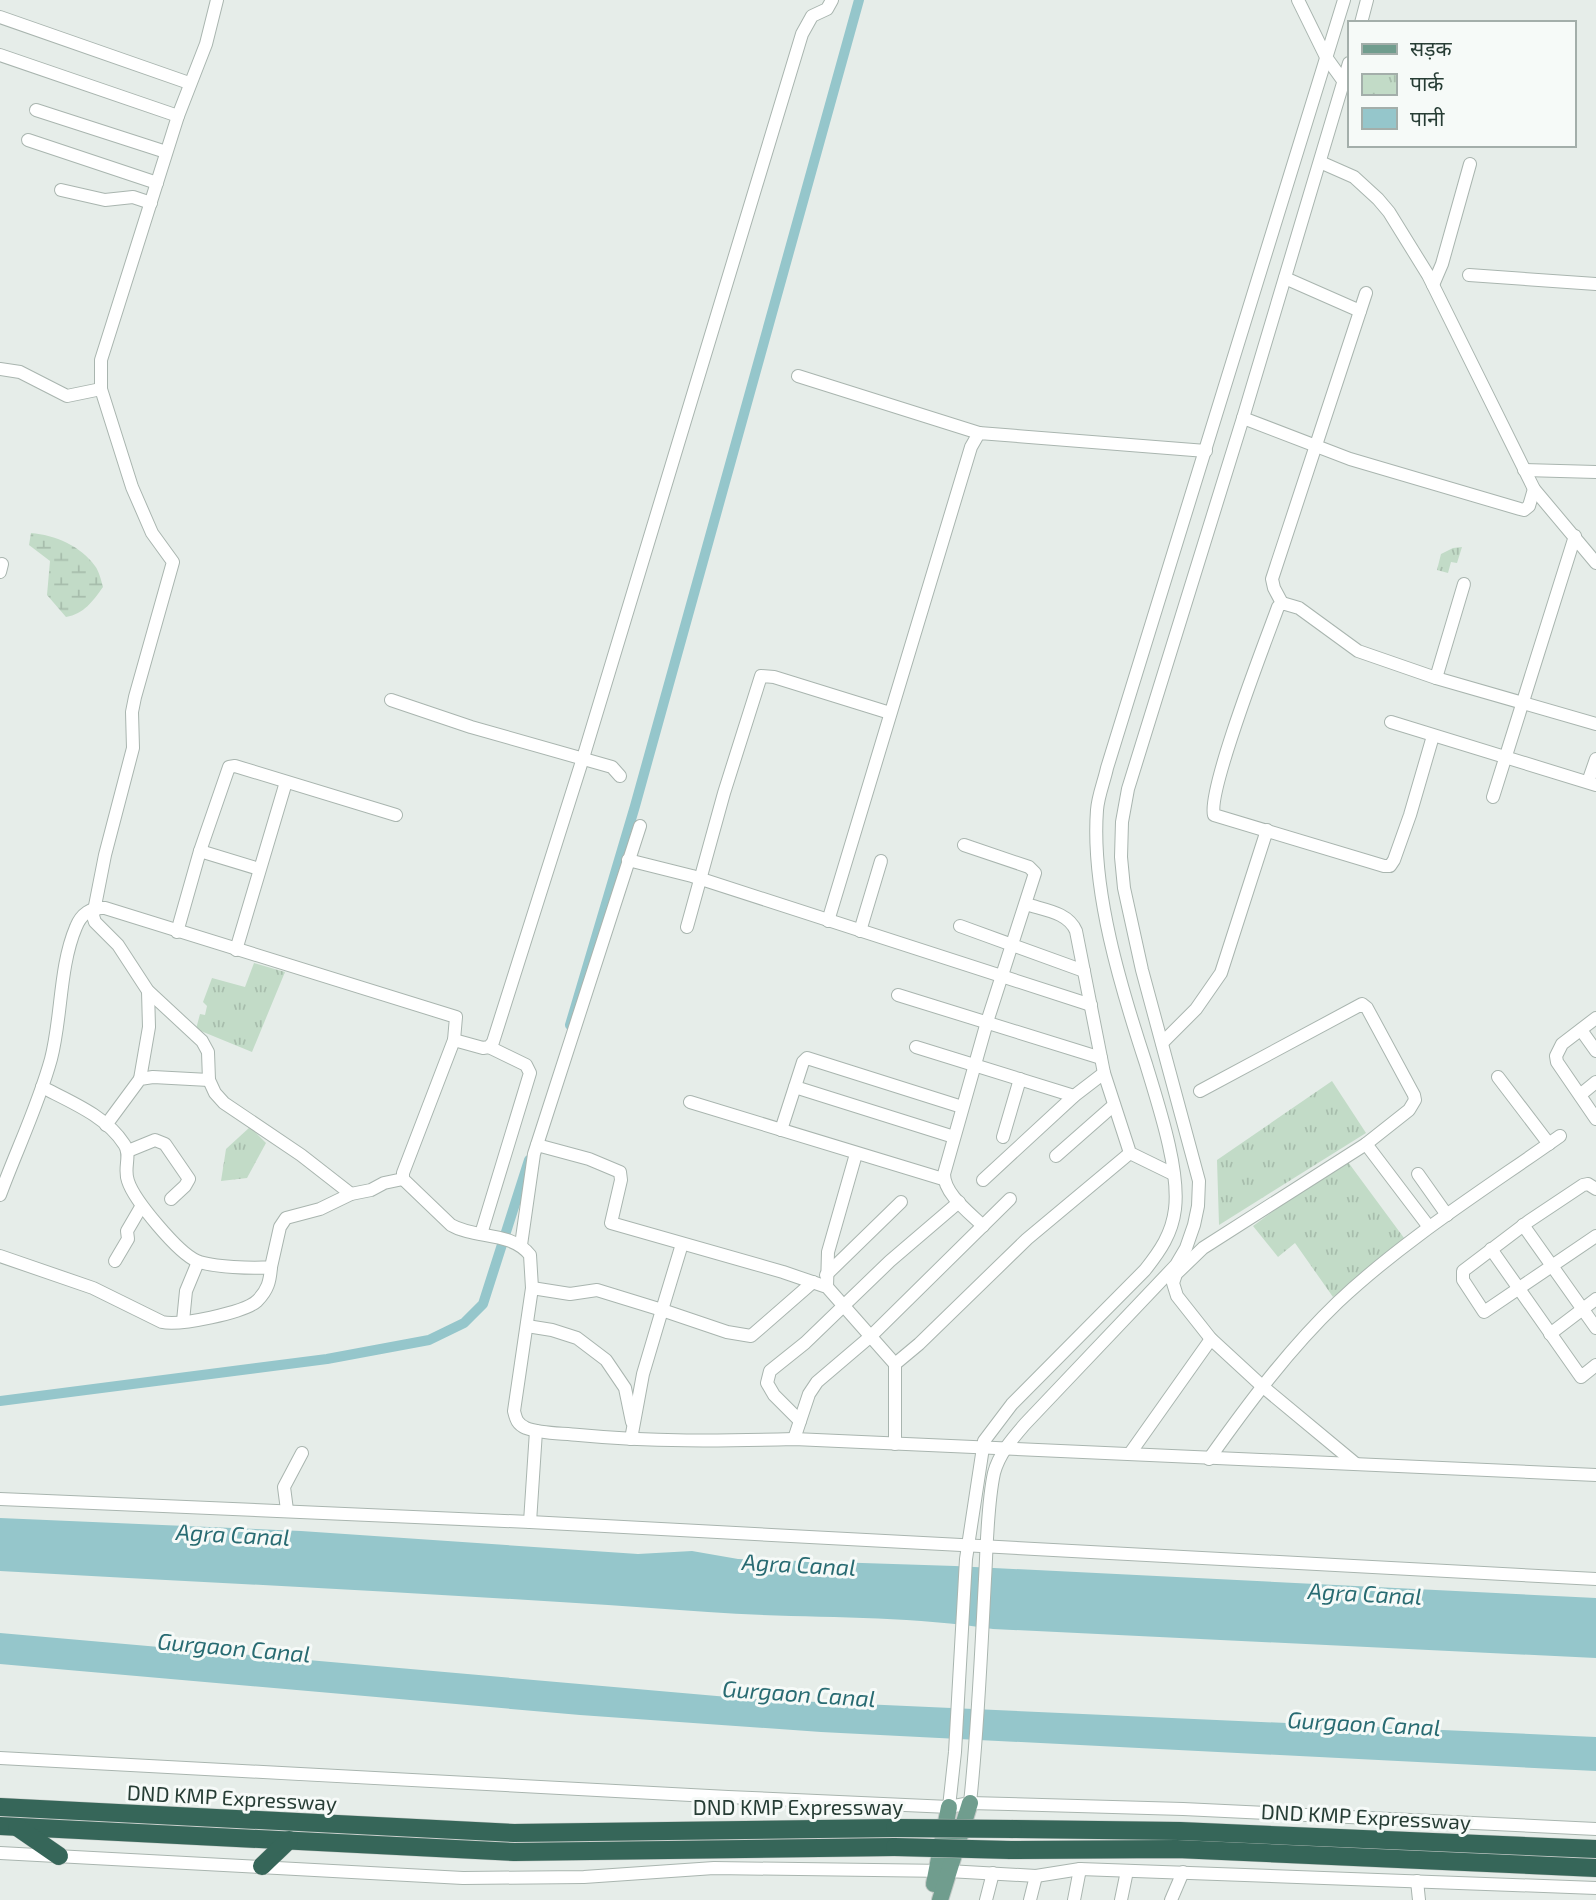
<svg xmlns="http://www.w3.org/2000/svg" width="1596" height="1900" font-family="'Exo 2','Noto Sans Devanagari',sans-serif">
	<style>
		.wetland { fill: url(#wetland-marsh) }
		.park { fill: url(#park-tufts) }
		.water { fill: #95c6cb }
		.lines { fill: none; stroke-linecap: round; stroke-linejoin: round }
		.canal { stroke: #95c6cb; stroke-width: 10 }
		.minor-casing { stroke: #a9b5af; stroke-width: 14 }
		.major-casing { stroke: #c3c9c6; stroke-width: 18 }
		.highway-casing { stroke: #c3c9c6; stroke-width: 19 }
		.minor { stroke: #fff; stroke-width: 12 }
		.major { stroke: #709d8e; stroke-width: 16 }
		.highway { stroke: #366659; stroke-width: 18 }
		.highway-bridge-casing { stroke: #c3c9c6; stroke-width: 19; stroke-linecap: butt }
		.highway-bridge { stroke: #366659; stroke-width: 18 }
		.labels { text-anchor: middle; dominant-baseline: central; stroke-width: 6; stroke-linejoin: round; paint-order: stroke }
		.street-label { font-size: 21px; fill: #273d35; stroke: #f6faf8 }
		.water-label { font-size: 23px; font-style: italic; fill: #286b72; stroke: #f6faf8 }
	</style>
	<defs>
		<pattern id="wetland-marsh" width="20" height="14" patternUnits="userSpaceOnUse" patternTransform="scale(1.75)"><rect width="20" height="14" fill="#c2dbc7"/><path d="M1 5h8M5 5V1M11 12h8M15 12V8" fill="none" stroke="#a7bdac"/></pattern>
		<pattern id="park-tufts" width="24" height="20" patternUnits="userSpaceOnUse" patternTransform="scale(1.75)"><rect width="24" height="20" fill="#c2dbc7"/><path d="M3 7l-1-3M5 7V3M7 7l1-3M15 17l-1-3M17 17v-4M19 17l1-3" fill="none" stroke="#a7bdac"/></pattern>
	</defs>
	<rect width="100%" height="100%" fill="#e6ede9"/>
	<!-- wetland -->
	<path class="wetland" d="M31,533C55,535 81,546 95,566C99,571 101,580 103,587C93,601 84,614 66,617L47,595L50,561L29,545Z"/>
	<!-- park -->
	<g class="park">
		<polygon points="1462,547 1457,563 1451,562 1448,573 1437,570 1441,554 1453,548"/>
		<polygon points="254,963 285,972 252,1052 196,1029 200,1014 205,1015 207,1006 203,1002 212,978 245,987"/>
		<polygon points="1332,1081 1366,1133 1219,1225 1217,1160"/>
		<polygon points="250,1127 266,1143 247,1178 221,1181 226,1149"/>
		<polygon points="1345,1158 1407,1242 1333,1297 1295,1243 1278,1257 1253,1226"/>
	</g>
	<!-- water -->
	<g class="water">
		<path d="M0,1518L301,1531L638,1554L692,1551L738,1559L955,1566L1596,1598V1658L993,1629C899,1614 802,1619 708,1612C472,1595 236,1584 0,1571Z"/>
		<polygon points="0,1633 751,1699 1596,1737 1596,1771 821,1732 580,1715 0,1664"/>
	</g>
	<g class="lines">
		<!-- canal -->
		<g class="canal">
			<polyline points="570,1025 635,806 859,0"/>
			<polyline points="0,1401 327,1359 429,1340 464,1323 483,1304 529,1160"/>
		</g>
		<defs>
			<g id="minor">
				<polyline points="217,0 206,44 178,116 101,360 101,389 132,487 152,533 173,562 135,697 132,712 133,748 105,855 93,916 95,922 118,945 148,991 202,1041 208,1052 209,1080 215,1093 224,1103 301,1155 351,1194"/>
				<polyline points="1298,0 1326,57 1344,82"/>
				<polyline points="0,17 189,83"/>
				<polyline points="1361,23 1367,0"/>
				<polyline points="0,55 178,116"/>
				<polyline points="36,110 166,152"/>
				<polyline points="28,140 157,183"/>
				<polyline points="1320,162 1354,177 1378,199 1389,212 1428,275 1534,489 1596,563"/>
				<polyline points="61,190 105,200 133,197 151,203"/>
				<polyline points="1469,275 1596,284"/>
				<polyline points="1285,278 1360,311"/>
				<polyline points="1433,285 1442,264 1470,164"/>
				<polyline points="0,369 20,372 67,396 101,389"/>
				<polyline points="798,376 979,433"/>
				<polyline points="1243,418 1350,459 1520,509 1524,510 1529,506 1534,489"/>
				<polyline points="1524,470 1596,472"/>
				<polyline points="0,572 2,564"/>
				<polyline points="1282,603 1274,588 1272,579 1366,293"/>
				<polyline points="1436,678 1464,584"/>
				<polyline points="391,700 471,727 612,767 620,776"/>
				<polyline points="1391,722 1596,785"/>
				<path d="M1433,736L1410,815L1394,860L1390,866H1384L1214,815C1207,791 1266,640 1278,607L1282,603L1299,608L1358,651L1436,678L1596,724"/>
				<polyline points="1588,782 1596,759"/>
				<polyline points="1493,797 1575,536"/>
				<path d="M964,845L1029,867L1035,873L987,1022L944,1174C944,1194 970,1213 983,1226"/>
				<polyline points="200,851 259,869"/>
				<polyline points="628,860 692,876 1091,1005"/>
				<path d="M1026,904C1044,910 1068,912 1076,931L1104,1073L1130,1153L1173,1174"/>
				<polyline points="828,921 971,447 979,433 1206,451"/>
				<polyline points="960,926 1084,971"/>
				<polyline points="687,927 724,793 761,676 774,677 890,713"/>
				<polyline points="860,931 881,861"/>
				<polyline points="177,932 200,851 229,767 235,766 396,815"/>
				<polyline points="236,950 286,782"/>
				<polyline points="898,995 1101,1058"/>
				<polyline points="1596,1018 1562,1044 1556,1056 1557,1062 1596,1119"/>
				<polyline points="1581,1030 1596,1051"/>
				<polyline points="454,1040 483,1048 489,1047 493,1042 583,758 802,34 812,16 827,9 832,0"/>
				<polyline points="1162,1043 1196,1009 1221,973 1267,830"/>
				<polyline points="916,1047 1074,1096"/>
				<polyline points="1498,1077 1549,1144"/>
				<polyline points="140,1079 149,1027 148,991"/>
				<path d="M42,1087C71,1102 106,1116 124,1144C132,1155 123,1168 128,1181C134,1200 178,1253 197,1261C212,1267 254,1269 271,1267L280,1227L286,1218L320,1209L351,1194L371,1190L384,1183L403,1179"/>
				<polyline points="795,1087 954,1137"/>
				<polyline points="1200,1091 1362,1004 1367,1008 1414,1095 1415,1100 1409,1110 1366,1144 1203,1248 1176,1274 1173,1283 1177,1296 1211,1339 1262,1386 1356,1464"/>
				<polyline points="1580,1095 1596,1082"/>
				<polyline points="690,1102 943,1179"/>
				<polyline points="106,1125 140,1079 153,1077 209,1080"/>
				<polyline points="781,1130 803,1062 807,1058 962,1107"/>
				<polyline points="1003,1137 1020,1079"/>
				<polyline points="1366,1144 1429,1227"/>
				<polyline points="537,1145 589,1159 620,1172 621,1180 611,1223 783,1272 827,1287 895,1364 895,1444"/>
				<polyline points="128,1151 155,1140 165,1144 189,1179 185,1186 171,1199"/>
				<polyline points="1056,1156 1114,1105"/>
				<polyline points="1418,1174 1447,1215"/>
				<polyline points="983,1180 1074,1096 1104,1073"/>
				<polyline points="1596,1189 1588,1184 1583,1185 1529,1221 1463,1271 1463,1280 1484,1312 1596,1236"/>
				<path d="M0,1195C17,1149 38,1106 51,1059C62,1017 59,967 76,927C81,914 91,907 105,908L456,1017L454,1040L403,1173V1179L451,1225C475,1239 511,1231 530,1255L532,1288L514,1411C516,1419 517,1424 526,1428C541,1434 562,1433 579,1435C651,1442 722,1441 794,1439L1596,1475"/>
				<polyline points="1523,1225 1596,1328"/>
				<polyline points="481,1234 530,1073 526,1065 489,1047"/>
				<polyline points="521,1245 534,1154 640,826"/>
				<polyline points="1491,1249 1581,1377 1596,1365"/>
				<path d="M0,1256L93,1288L162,1322C179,1326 244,1313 257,1301C268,1290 270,1281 271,1267"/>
				<polyline points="115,1261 128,1239 127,1231 141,1207"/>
				<polyline points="826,1275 901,1202"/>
				<polyline points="827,1287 828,1252 856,1154"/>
				<polyline points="532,1288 570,1294 597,1290 662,1310 682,1244"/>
				<polyline points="183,1321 186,1291 198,1262"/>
				<polyline points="527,1326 552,1330 577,1338 606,1360 625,1388 632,1422"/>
				<polyline points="1550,1334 1596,1299"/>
				<polyline points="895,1364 919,1344 1027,1239 1130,1153"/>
				<polyline points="800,1421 774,1395 767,1383 770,1371 805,1343 890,1261 959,1202"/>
				<polyline points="631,1439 643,1374 662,1310 727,1332 751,1336 813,1282"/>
				<polyline points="794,1439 809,1394 817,1382 871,1336 1010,1199"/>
				<polyline points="1131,1452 1211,1339"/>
				<path d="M1209,1459C1248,1404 1289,1349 1338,1302C1405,1239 1485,1189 1560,1136"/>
				<polyline points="0,1499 530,1522 1596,1579"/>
				<polyline points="287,1510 284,1487 302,1453"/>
				<polyline points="530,1522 536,1431"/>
				<polyline points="0,1758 728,1797 949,1807 970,1803 1183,1809 1596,1829"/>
				<path d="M970,1803C978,1729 981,1654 985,1579C987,1546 987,1506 994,1473C999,1454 1012,1439 1025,1424L1176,1265L1186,1248L1194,1225L1198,1206L1199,1181L1142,970L1124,888L1121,857L1122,822L1128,789L1243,418L1349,63"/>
				<path d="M949,1807L955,1752L966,1559L984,1441L1012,1404L1145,1270C1160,1251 1172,1234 1175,1209C1180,1169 1158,1104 1146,1064C1121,988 1091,890 1097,810C1098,796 1104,782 1107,768L1344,0"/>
				<polyline points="0,1853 463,1878 584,1877 714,1868 948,1871 1036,1876 1080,1869 1596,1888"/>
				<polyline points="1417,1881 1419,1900"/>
				<polyline points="986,1900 993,1873"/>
				<polyline points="1030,1900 1036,1876"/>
				<polyline points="1074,1900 1080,1869"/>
				<polyline points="1121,1900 1127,1871"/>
				<polyline points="1171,1900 1183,1872"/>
			</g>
			<g id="major">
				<polyline points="934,1884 949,1807"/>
				<polyline points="940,1900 970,1803"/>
			</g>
			<g id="highway">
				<polyline points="0,1807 514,1833 895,1828"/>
				<polyline points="0,1826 514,1852 895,1847"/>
				<polyline points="17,1827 59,1856"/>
				<polyline points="1013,1829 1180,1831 1596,1849"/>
				<polyline points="1010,1850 1177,1849 1596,1868"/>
				<polyline points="262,1866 289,1840"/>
			</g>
		</defs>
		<!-- minor casing -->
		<use href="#minor" class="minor-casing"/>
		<!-- major casing -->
		<use href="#major" class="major-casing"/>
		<!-- highway casing -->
		<use href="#highway" class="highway-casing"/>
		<!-- minor -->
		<use href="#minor" class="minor"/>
		<!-- major -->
		<use href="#major" class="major"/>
		<!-- highway -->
		<use href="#highway" class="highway"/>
		<defs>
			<g id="highway-bridge">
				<polyline points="895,1828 1013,1829"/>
				<polyline points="895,1847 1010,1850"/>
			</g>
		</defs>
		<!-- highway-bridge casing -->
		<use href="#highway-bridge" class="highway-bridge-casing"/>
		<!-- highway-bridge -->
		<use href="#highway-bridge" class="highway-bridge"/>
	</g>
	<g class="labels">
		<!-- street labels -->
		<g class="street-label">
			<text transform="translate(232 1797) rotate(3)">DND KMP Expressway</text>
			<text x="798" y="1806">DND KMP Expressway</text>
			<text transform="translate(1366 1816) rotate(3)">DND KMP Expressway</text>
		</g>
		<!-- water labels -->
		<g class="water-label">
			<text transform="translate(233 1534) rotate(3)">Agra Canal</text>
			<text transform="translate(799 1564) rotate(3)">Agra Canal</text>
			<text transform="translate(1365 1593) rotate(3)">Agra Canal</text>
			<text transform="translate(234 1647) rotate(5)">Gurgaon Canal</text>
			<text transform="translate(799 1693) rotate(4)">Gurgaon Canal</text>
			<text transform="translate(1364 1723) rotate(3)">Gurgaon Canal</text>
		</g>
	</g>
	<!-- legend -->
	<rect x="1348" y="21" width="228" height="126" fill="#f6faf8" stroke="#a3aeaa" stroke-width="2"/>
	<rect x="1362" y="44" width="35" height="10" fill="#709d8e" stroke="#a3aeaa" stroke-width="2"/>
	<text x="1410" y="56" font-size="21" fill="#273d35">सड़क</text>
	<rect x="1362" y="74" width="35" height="21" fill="url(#park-tufts)" stroke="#a3aeaa" stroke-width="2"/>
	<text x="1410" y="91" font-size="21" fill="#273d35">पार्क</text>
	<rect x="1362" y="108" width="35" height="21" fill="#95c6cb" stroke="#a3aeaa" stroke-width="2"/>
	<text x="1410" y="126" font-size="21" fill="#273d35">पानी</text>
</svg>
